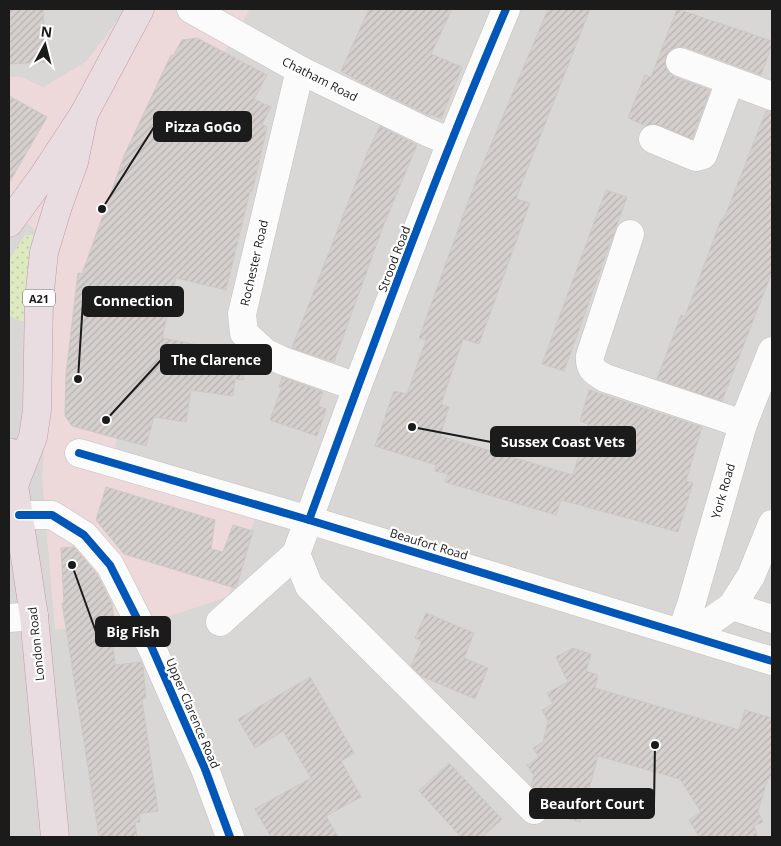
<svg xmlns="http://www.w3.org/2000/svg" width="781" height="846" font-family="'Open Sans',sans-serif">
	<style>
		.residential { fill: #d9d7d5 }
		.commercial { fill: #edd9da }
		.grass { fill: url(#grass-dots) }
		.parking { fill: #d8d7d5 }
		.building { fill: url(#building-hatch); stroke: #cdc8c5 }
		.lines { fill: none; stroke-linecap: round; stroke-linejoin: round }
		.minor-casing { stroke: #c2c1c0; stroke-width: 29 }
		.highway-casing { stroke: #c199ac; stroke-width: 29 }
		.minor { stroke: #fcfbfb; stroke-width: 28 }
		.highway { stroke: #e9dde1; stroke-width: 28 }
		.cycleway-casing { stroke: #fff; stroke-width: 11 }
		.cycleway { stroke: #0057b8; stroke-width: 8 }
		.labels { text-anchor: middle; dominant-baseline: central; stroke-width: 4.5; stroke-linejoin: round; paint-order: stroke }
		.shield { fill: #fff; stroke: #5f5f5f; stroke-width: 1 }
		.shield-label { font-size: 11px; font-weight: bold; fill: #1b1b1b }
		.street-label { font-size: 12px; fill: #1b1b1b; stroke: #fff }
		.leader { fill: none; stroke: #1b1b1b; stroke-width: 2 }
		.callout-dot { fill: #1b1b1b; stroke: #fff; stroke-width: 2 }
		.callout { fill: #1b1b1b; stroke: #1b1b1b; stroke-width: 2 }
		.callout-label { font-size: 14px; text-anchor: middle; font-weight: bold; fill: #fff }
	</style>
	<defs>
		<pattern id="grass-dots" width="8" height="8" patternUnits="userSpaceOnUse" patternTransform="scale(1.25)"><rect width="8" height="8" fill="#ddeabf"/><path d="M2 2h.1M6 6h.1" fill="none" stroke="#bdc8a4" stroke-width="1.8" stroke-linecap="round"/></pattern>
		<pattern id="building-hatch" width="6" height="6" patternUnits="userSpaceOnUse" patternTransform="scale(1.25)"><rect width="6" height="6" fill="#d5d0ce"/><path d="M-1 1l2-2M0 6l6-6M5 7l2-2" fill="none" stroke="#b6b2b0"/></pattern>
	</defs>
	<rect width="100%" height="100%" fill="#eae7e4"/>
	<!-- residential -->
	<rect class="residential" x="9" y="9" width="763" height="828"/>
	<!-- commercial -->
	<polygon class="commercial" points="126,9 250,9 222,56 119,422 112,467 257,512 228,597 166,617 55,630 42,478 58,250 9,207 9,77 21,77 43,87 86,62"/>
	<!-- grass -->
	<polygon class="grass" points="25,235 33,235 40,242 32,314 23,322 10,316 9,260"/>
	<!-- parking -->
	<g class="parking">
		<polygon points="772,418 772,635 712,617 752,480"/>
		<polygon points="616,641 750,680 739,730 595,688 598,675 606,674"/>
	</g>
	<!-- building -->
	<g class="building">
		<polygon points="9,9 43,9 46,62 9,64"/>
		<polygon points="369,9 452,9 431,54 462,67 441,119 431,114 430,116 359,81 341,71"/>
		<polygon points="548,9 590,9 518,193 516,199 530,203 479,344 463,339 441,404 449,407 440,436 573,475 588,424 580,421 589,390 702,427 686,481 693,483 678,532 561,500 556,515 445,482 448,474 435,471 436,465 375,446 394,391 407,394 426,340 419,338 464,213 477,178"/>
		<polygon points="677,9 772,41 772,45 761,75 685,47 677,47 670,50 666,56 665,64 668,72 675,77 710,90 692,139 659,125 652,124 646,126 628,118 645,75 651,77"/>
		<polygon points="197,38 267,75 254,99 271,107 262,124 267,127 252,192 250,191 226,290 176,278 162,338 244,354 247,357 243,380 235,379 233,396 191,390 186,422 154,417 146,446 72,426 65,416 66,374 78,273 82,274 124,156 171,55 173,56 182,40"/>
		<polygon points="9,96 47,117 9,183"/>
		<polygon points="766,111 772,111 772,272 722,401 657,379 681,315 685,316 721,220 725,216"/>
		<polygon points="380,126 417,145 384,224 334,362 292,348 368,151"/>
		<polygon points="606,190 627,197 564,371 542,364"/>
		<polygon points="282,377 323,392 318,406 326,409 317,436 270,420 282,387 279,387"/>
		<polygon points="106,487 215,520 211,549 223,552 233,525 253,531 237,585 235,588 124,554 96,520"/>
		<polygon points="74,547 97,574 112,604 114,622 111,622 115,665 141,662 143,666 146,698 142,699 158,811 139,814 140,822 135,823 137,837 99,837 62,603 64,603 61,548"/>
		<polygon points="426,613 474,633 464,658 488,668 475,699 421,676 411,666 422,641 415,638"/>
		<polygon points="573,648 591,654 586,671 598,675 595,688 739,730 745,710 772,718 772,780 768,778 758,811 763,822 754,826 758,837 699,837 689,820 701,812 680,779 598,756 580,822 549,813 549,805 551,796 539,793 531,785 534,776 527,765 539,757 533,748 543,742 548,721 542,710 553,704 547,693 568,682 556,657"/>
		<polygon points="310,677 354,753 341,761 361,797 326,816 338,837 271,837 255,809 311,778 283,731 255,748 238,719"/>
		<polygon points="449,763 502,819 482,837 461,837 419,791"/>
	</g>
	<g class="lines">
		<defs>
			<g id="minor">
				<polyline points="191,9 300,70 427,132 451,142"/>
				<polyline points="506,9 451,142 357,387 296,554 309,586 534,810"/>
				<polyline points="680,62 772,96"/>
				<polyline points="300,70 242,314 244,333 266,353 283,361 357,387"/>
				<polyline points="653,139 696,157 703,155 730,81"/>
				<path d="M630,234L590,356C589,368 594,372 605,378L743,424"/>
				<polyline points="79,453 309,520 772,661"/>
				<polyline points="19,515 52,515 84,535 110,565 152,648 205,769 230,837"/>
				<polyline points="732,606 772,619"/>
				<polyline points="9,618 34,616"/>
				<polyline points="220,622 296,554"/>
				<polyline points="681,633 691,605 743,424 772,351"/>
				<polyline points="691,635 732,606 751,576 772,524"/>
			</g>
			<g id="highway">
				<polyline points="9,223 44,175 84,114 140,9"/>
				<polyline points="9,452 34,616 55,837"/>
				<polyline points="14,485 33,437 37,410 39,300 44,252 58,206 74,162 84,114"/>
			</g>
		</defs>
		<!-- minor casing -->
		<use href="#minor" class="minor-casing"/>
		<!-- highway casing -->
		<use href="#highway" class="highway-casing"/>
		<!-- minor -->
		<use href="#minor" class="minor"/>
		<!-- highway -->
		<use href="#highway" class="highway"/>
		<defs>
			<g id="cycleway">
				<polyline points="79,453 309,520 772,661"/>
				<polyline points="19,515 52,515 84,535 110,565 152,648 205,769 230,837"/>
				<path d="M309,520C372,348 434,177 506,9"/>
			</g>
		</defs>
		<!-- cycleway casing -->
		<use href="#cycleway" class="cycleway-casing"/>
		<!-- cycleway -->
		<use href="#cycleway" class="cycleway"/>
	</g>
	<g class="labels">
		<!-- shield labels -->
		<rect class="shield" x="23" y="289.5" width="32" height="17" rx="4"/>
		<g class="shield-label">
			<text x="39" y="298">A21</text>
		</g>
		<!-- street labels -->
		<g class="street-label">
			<text transform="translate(320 79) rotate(27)">Chatham Road</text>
			<text transform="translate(394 259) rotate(-69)">Strood Road</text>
			<text transform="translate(254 263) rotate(-77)">Rochester Road</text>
			<text transform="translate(723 491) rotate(-74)">York Road</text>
			<text transform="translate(429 544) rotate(17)">Beaufort Road</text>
			<text transform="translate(36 644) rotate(-96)">London Road</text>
			<text transform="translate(193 713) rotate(67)">Upper Clarence Road</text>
		</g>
	</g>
	<!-- callouts -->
	<path class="leader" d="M102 209L154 127M78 379L83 301M106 420L161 360M412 427L491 442M72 565L96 632M655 745L654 804"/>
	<g class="callout-dot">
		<circle cx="102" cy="209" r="5"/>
		<circle cx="78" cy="379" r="5"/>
		<circle cx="106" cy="420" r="5"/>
		<circle cx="412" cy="427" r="5"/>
		<circle cx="72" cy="565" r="5"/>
		<circle cx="655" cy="745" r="5"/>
	</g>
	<g class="callout">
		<rect x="154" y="112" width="97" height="29" rx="5"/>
		<rect x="83" y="287" width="100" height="29" rx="5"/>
		<rect x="161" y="345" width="110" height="29" rx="5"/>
		<rect x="491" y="427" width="144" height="29" rx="5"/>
		<rect x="96" y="617" width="74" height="29" rx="5"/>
		<rect x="530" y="789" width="124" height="29" rx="5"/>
	</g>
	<g class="callout-label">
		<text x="203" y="132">Pizza GoGo</text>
		<text x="133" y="306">Connection</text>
		<text x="216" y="365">The Clarence</text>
		<text x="563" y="447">Sussex Coast Vets</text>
		<text x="133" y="637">Big Fish</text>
		<text x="592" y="809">Beaufort Court</text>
	</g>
	<!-- border -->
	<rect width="781" height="846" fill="none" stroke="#1b1b1b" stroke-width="20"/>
	<!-- north arrow -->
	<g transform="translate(45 45) rotate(7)" stroke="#ffffff" stroke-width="4" paint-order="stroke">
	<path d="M0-4L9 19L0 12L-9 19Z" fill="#1b1b1b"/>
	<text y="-8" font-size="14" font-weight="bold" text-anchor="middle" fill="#1b1b1b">N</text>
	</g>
</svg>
